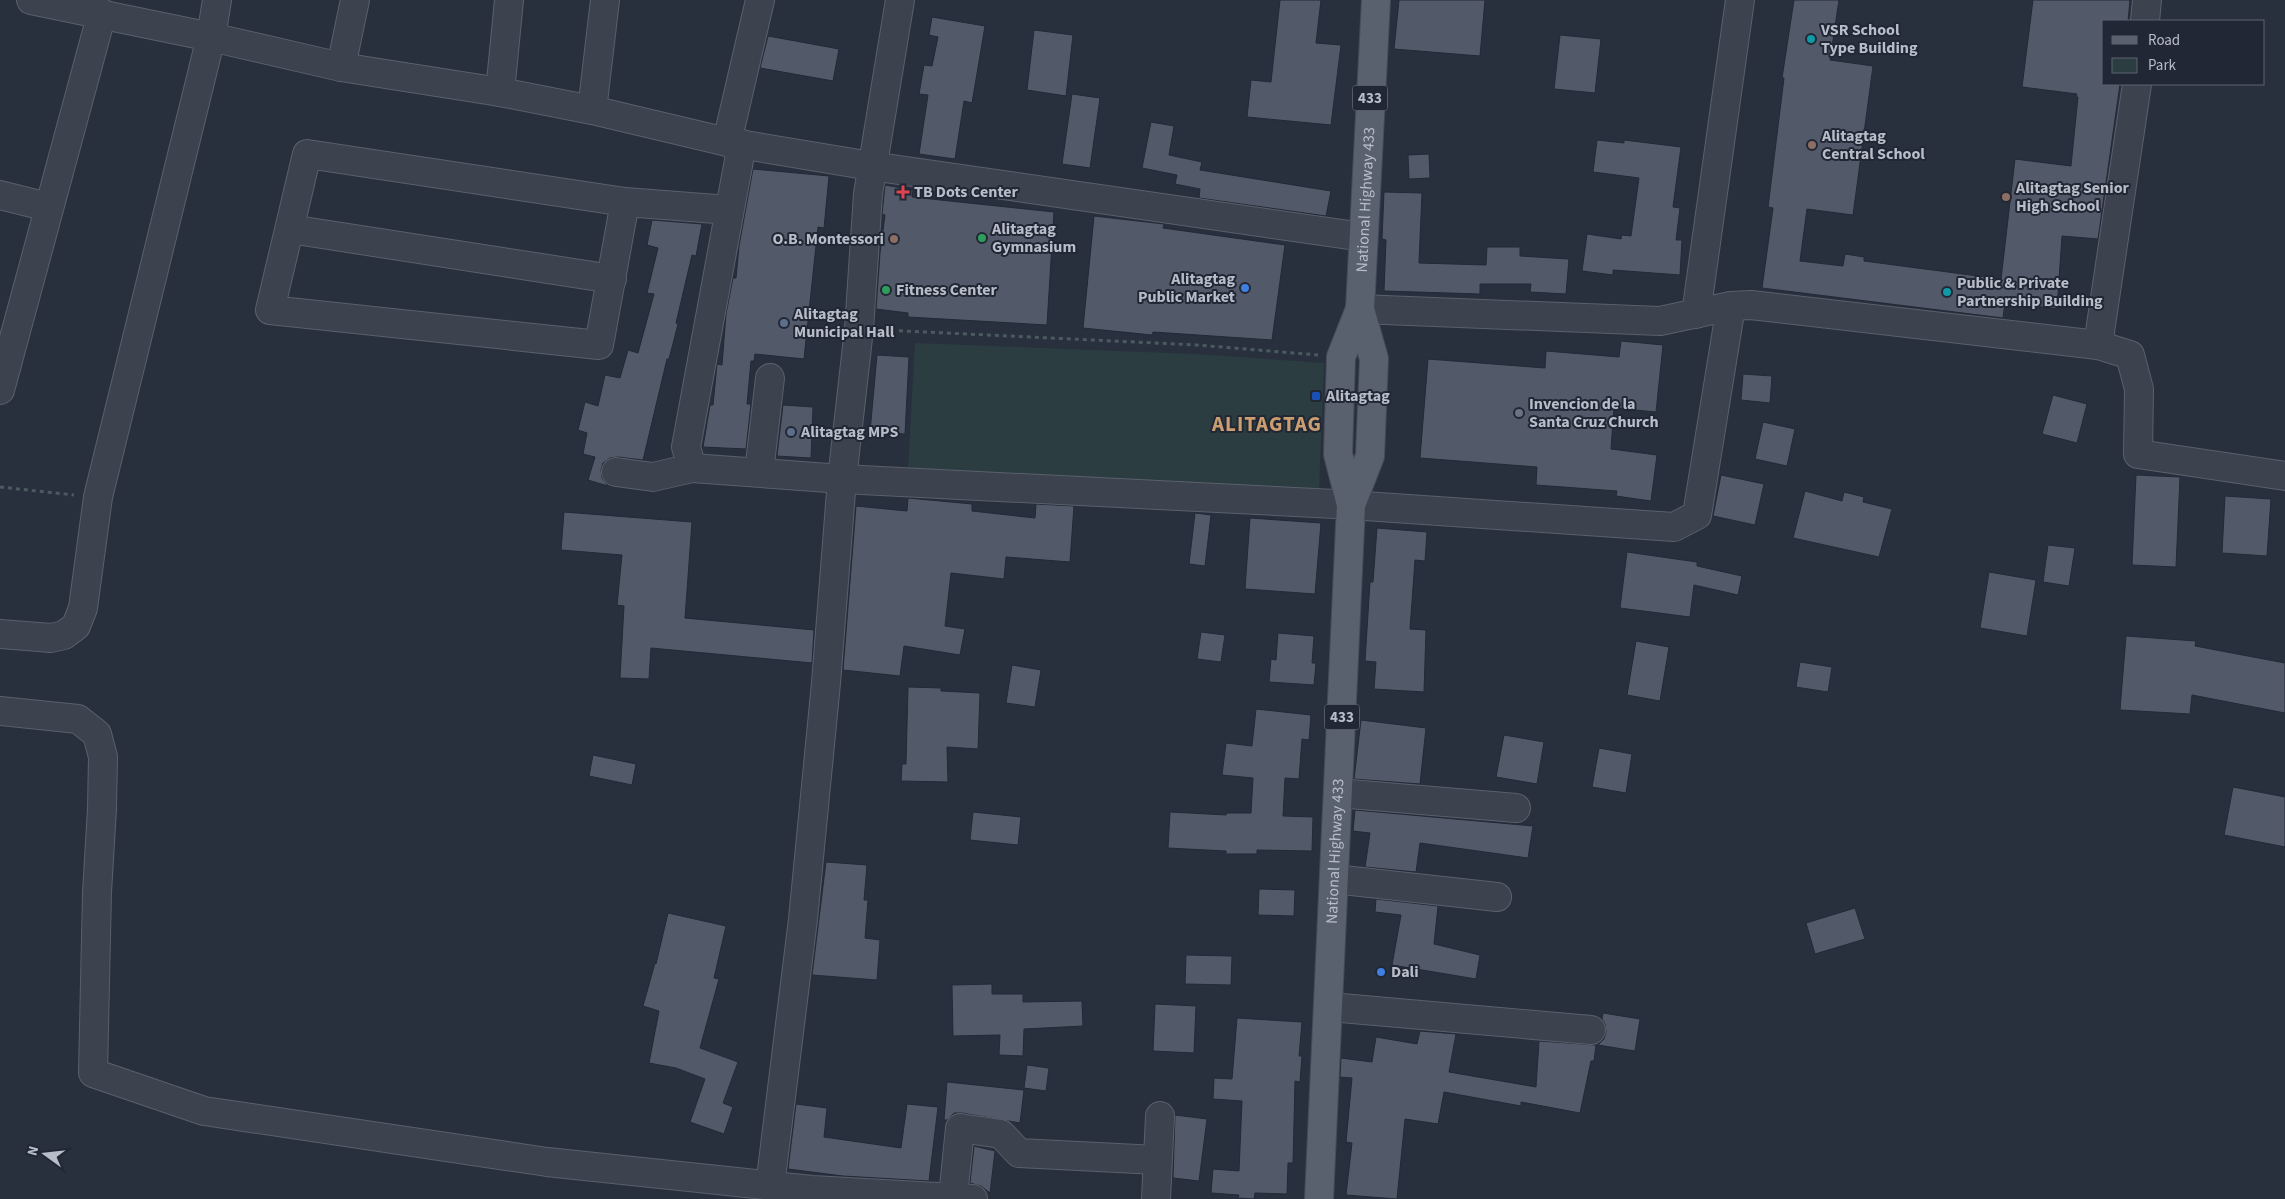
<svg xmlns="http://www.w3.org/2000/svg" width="2285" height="1199" font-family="'Source Sans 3',sans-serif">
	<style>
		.green { fill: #2b3d40 }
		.building { fill: #525969; stroke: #232936 }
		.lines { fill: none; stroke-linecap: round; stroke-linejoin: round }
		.minor-casing { stroke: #5a606c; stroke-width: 30 }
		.major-casing { stroke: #454b58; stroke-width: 30 }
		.path { stroke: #4a5a5e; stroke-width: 3; stroke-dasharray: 4 4; stroke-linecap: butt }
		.minor { stroke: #3c424e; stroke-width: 28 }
		.major { stroke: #5a616e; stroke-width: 28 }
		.culture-dot { fill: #0f9aa8; stroke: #212734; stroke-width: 2 }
		.education-dot { fill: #8d6e63; stroke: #212734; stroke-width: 2 }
		.health-dot { fill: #e0444e; stroke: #212734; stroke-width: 2 }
		.leisure-dot { fill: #2e9e5b; stroke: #212734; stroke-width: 2 }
		.shop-dot { fill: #3f7fe0; stroke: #212734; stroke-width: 2 }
		.service-dot { fill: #5c6f8a; stroke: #212734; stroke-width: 2 }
		.transit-dot { fill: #1a4fb4; stroke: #212734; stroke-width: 2 }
		.worship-dot { fill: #6b7280; stroke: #212734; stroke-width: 2 }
		.labels { text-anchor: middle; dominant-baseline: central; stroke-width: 4; stroke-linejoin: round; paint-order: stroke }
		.shield { fill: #212734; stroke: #8b919c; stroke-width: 1 }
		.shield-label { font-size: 15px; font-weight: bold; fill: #b8bec9 }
		.poi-label { font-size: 16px; font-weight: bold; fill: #b8bec9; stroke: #212734; text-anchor: start }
		.street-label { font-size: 16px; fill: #b8bec9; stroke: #212734 }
		.district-label { font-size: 21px; font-weight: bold; letter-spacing: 1px; fill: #cb9e71; stroke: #212734 }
	</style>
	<rect width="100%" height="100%" fill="#28303e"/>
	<!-- green -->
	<polygon class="green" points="915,343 1195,354 1324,363 1319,489 908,470"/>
	<!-- building -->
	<g class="building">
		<polygon points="1280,0 1321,0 1316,43 1341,45 1331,125 1247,117 1251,80 1271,82"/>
		<polygon points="1399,0 1485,0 1480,56 1394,49"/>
		<polygon points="1794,0 1839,0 1830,60 1873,66 1853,215 1807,209 1800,261 1843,266 1845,254 1864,257 1864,261 2001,279 2015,159 2071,166 2078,97 2076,97 2077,94 2022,87 2033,0 2130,0 2128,21 2104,21 2104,84 2120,84 2098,239 2062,236 2057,309 2005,302 2003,318 1762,288 1773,208 1768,207 1784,78 1782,78"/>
		<polygon points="932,17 985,26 972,103 964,101 955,159 919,154 928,95 919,94 924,65 932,66 938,37 929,35"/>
		<polygon points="1034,30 1073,35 1066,96 1027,90"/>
		<polygon points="1560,35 1601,39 1595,93 1554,89"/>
		<polygon points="768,36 839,49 833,81 760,68"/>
		<polygon points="1072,94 1100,98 1090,168 1062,164"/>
		<polygon points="1151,122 1174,126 1169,155 1202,162 1200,170 1331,191 1326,216 1199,198 1200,189 1175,184 1177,175 1142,168"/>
		<polygon points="1597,140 1624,143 1624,140 1681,147 1673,207 1680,208 1676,240 1682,240 1680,275 1613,270 1613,275 1582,271 1587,234 1621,239 1622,235 1631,236 1639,178 1593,172"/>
		<polygon points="1429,154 1430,178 1409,179 1408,155"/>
		<polygon points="753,169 829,176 824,228 818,227 804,359 755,354 754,361 751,361 747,404 751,404 746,449 703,447 710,405 713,405 717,364 722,365 726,314 733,278 736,278 739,246"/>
		<polygon points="885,185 913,190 912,197 1054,212 1047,325 908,317 908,313 876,309 880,253 885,215 882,214"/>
		<polygon points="1384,192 1422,193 1419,263 1486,265 1487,247 1520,247 1520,256 1569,259 1566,294 1530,292 1531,284 1480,284 1480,294 1384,291 1386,240 1382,239"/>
		<polygon points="1094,216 1164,224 1163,228 1285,245 1272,340 1153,332 1152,335 1083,328"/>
		<polygon points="652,220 702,224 696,256 692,255 676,323 678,324 669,359 667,359 643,460 618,457 610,458 603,463 601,470 602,478 608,486 588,480 595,457 583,454 587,433 578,430 585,402 598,406 605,375 620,378 628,350 638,353 654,294 647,293 658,248 647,245"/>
		<polygon points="1621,341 1663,345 1656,412 1614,408 1611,449 1657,455 1651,501 1616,496 1617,491 1536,485 1537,467 1420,458 1428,359 1545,368 1546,351 1619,357"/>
		<polygon points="877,355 909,357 905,434 870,432"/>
		<polygon points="1743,374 1772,376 1770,403 1741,400"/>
		<polygon points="2053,395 2087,404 2077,443 2042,434"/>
		<polygon points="783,405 813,407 811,458 777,456"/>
		<polygon points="1763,422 1795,429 1787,466 1755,459"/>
		<polygon points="1721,475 1764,484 1755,525 1713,516"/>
		<polygon points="2136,475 2180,477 2176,567 2132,565"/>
		<polygon points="1805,491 1842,501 1844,492 1864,497 1863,502 1892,509 1879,557 1793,538"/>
		<polygon points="2225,496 2271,499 2267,556 2222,553"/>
		<polygon points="908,498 972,504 972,511 1035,518 1036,504 1074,506 1070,562 1006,557 1004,579 951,573 945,626 965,629 960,655 904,646 900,676 843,670 856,506 907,511"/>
		<polygon points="564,512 692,522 685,618 814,630 812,663 651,648 649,679 620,678 624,606 617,605 622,555 561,550"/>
		<polygon points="1195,513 1211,515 1205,566 1189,564"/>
		<polygon points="1250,518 1321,523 1315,594 1245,589"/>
		<polygon points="1377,528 1427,532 1425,561 1415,560 1410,629 1426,630 1424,692 1374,689 1376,662 1365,661 1370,582 1373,582"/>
		<polygon points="2048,545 2075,548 2069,586 2043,582"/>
		<polygon points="1627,552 1697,562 1697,566 1742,576 1738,595 1694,585 1690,617 1620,608"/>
		<polygon points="1989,572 2036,580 2027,636 1980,628"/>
		<polygon points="1201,632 1225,635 1221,662 1197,659"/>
		<polygon points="1278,633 1314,636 1312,663 1316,663 1314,685 1269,682 1271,659 1276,660"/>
		<polygon points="2126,636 2196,641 2195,646 2285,663 2285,713 2192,695 2190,714 2120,710"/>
		<polygon points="1636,641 1669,647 1660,701 1627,695"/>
		<polygon points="1800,662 1832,667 1828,692 1796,687"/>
		<polygon points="1012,665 1041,670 1035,707 1006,703"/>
		<polygon points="908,687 941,688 941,691 980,693 978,749 947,747 948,782 901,781 902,764 906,764"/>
		<polygon points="1256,709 1311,715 1309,740 1302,739 1299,779 1285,778 1283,816 1313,817 1312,851 1257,850 1257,854 1226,854 1226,851 1168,848 1170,812 1226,815 1227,813 1251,813 1253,778 1222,775 1226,743 1252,746"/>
		<polygon points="1361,720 1426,728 1420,784 1354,779"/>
		<polygon points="1504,735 1544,742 1537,784 1496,777"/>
		<polygon points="1599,748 1632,754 1626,793 1592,787"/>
		<polygon points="593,755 636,764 632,785 589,776"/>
		<polygon points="2233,787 2285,797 2285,847 2224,835"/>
		<polygon points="1355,810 1533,826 1528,858 1420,843 1416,872 1365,867 1370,833 1353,831"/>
		<polygon points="973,812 1021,817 1018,845 970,840"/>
		<polygon points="826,862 867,865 864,900 868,900 865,938 880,940 877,980 812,975"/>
		<polygon points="1259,889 1295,890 1294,916 1258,915"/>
		<polygon points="1376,899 1438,906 1434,944 1480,955 1476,979 1392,965 1401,915 1375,912"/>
		<polygon points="1855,908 1865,939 1815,954 1806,923"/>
		<polygon points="668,913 726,926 714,978 719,979 700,1048 738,1062 723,1103 733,1107 724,1134 690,1122 705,1079 676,1068 649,1063 659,1011 643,1006 655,963 656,964"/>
		<polygon points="1186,955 1232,956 1231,985 1185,984"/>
		<polygon points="992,984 992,994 1023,994 1023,1002 1082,1001 1083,1026 1024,1029 1023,1056 999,1055 1000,1035 953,1036 952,985"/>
		<polygon points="1155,1004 1196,1006 1194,1053 1153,1051"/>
		<polygon points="1603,1013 1640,1019 1635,1051 1598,1045 1604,1039 1606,1032 1605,1024 1602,1019"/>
		<polygon points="1237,1018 1302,1022 1299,1056 1302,1056 1300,1082 1295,1081 1293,1163 1288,1163 1287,1194 1255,1193 1254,1199 1238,1198 1239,1195 1211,1193 1213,1169 1239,1171 1242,1101 1213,1099 1214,1078 1232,1079"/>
		<polygon points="1420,1031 1456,1034 1449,1072 1536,1087 1539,1041 1596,1045 1594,1061 1591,1061 1580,1113 1521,1102 1521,1106 1444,1092 1438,1124 1405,1119 1397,1199 1346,1195 1352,1143 1346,1142 1352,1078 1340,1077 1341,1058 1372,1062 1376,1037 1417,1044"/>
		<polygon points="1027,1065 1049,1068 1046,1091 1024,1088"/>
		<polygon points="947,1082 1024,1090 1020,1123 962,1113 954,1113 947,1120 944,1120"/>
		<polygon points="796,1104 827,1108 824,1137 901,1148 907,1104 938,1107 929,1181 843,1176 788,1169"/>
		<polygon points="1175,1115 1207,1119 1199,1181 1173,1178"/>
		<polygon points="974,1146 995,1151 990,1193 981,1186 970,1183"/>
	</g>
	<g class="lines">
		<defs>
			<g id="minor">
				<polyline points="31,0 211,37 341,67 500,92 592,110 727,142 871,166 1363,237"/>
				<polyline points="2145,21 2147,0"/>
				<polyline points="341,67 355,0"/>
				<polyline points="500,92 509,0"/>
				<polyline points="592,110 605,0"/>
				<polyline points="727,142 760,0"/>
				<polyline points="0,195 48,207"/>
				<polyline points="625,202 599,345 270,310 307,154 625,202 729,210"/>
				<polyline points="290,229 612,279"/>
				<polyline points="1360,309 1660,321 1731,306 1751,305 2098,345 2130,355 2139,389 2138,454 2285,476"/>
				<polyline points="1696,314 1740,0"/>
				<polyline points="2098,345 2137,84"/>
				<polyline points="0,390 102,13"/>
				<polyline points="692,468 686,447 742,144"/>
				<polyline points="616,472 653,477 692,468 842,479 1335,504 1674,527 1697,515 1731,306"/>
				<polyline points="759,472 770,378"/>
				<polyline points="0,634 51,638 64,635 76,626 83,608 98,497 211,37 217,0"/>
				<polyline points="0,711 78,719 97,734 103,757 102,809 97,892 93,1073 204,1111 547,1162 812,1190 973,1199"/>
				<polyline points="1338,793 1516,808"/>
				<polyline points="1334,879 1497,897"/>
				<polyline points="1330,1007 1591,1030"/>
				<polyline points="770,1186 803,919 826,683 842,479 859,329 868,194 900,0"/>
				<polyline points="953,1197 960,1128 1001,1134 1019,1153 1157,1160"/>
				<polyline points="1156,1199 1160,1116"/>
			</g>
			<g id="major">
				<path id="s1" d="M1351,505L1370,456L1374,359L1360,309L1376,0"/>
				<path id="s2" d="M1319,1199L1351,505L1338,454L1341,357L1360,309"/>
			</g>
		</defs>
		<!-- minor casing -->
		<use href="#minor" class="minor-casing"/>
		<!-- major casing -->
		<use href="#major" class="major-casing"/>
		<!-- path -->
		<g class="path">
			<polyline points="883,330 1197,345 1318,355"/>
			<polyline points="0,487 74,495"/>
		</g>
		<!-- minor -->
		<use href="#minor" class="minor"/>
		<!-- major -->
		<use href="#major" class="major"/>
	</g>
	<!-- markers -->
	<g class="culture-dot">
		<circle cx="1811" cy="39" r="5"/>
		<circle cx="1947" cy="292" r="5"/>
	</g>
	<g class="education-dot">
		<circle cx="1812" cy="145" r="5"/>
		<circle cx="2006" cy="197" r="5"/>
		<circle cx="894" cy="239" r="5"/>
	</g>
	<path class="health-dot" d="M900.5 184.5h5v5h5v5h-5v5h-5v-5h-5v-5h5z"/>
	<g class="leisure-dot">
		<circle cx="982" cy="238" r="5"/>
		<circle cx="886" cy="290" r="5"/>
	</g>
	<g class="shop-dot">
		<circle cx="1245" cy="288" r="5"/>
		<circle cx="1381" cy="972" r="5"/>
	</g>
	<g class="service-dot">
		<circle cx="784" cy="323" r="5"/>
		<circle cx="791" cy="432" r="5"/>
	</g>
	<rect class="transit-dot" x="1311" y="391" width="10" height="10" rx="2.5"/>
	<circle class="worship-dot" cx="1519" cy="413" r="5"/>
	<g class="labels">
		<!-- shield labels -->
		<g class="shield">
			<rect x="1352.5" y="85.5" width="35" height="25" rx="4"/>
			<rect x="1324.5" y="704.5" width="35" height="25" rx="4"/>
		</g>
		<g class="shield-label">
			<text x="1370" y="98">433</text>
			<text x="1342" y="717">433</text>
		</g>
		<!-- poi labels -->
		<g class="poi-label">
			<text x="1821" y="30">VSR School<tspan x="1821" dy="18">Type Building</tspan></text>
			<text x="1822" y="136">Alitagtag<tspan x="1822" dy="18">Central School</tspan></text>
			<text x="2016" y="188">Alitagtag Senior<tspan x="2016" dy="18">High School</tspan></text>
			<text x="914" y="192">TB Dots Center</text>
			<text x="992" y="229">Alitagtag<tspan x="992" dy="18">Gymnasium</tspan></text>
			<text x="884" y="239" text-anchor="end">O.B. Montessori</text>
			<text x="1235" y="279" text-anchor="end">Alitagtag<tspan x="1235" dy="18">Public Market</tspan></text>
			<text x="1957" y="283">Public &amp; Private<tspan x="1957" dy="18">Partnership Building</tspan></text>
			<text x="896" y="290">Fitness Center</text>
			<text x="794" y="314">Alitagtag<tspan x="794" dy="18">Municipal Hall</tspan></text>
			<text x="1326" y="396">Alitagtag</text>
			<text x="1529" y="404">Invencion de la<tspan x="1529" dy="18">Santa Cruz Church</tspan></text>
			<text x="801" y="432">Alitagtag MPS</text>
			<text x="1391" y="972">Dali</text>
		</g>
		<!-- street labels -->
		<g class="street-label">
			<text stroke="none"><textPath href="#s1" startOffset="311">National Highway 433</textPath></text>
			<text stroke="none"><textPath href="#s2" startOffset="348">National Highway 433</textPath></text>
		</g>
		<!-- district labels -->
		<g class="district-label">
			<text x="1267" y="424">ALITAGTAG</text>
		</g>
	</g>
	<!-- legend -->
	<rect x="2102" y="20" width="162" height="65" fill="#212734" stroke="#5d6370"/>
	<rect x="2112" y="36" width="25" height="8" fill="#5a616e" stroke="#5d6370"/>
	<text x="2148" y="45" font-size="15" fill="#b8bec9">Road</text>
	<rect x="2112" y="58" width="25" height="15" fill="#2b3d40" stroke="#5d6370"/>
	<text x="2148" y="70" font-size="15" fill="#b8bec9">Park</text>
	<!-- north arrow -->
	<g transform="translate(45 1154) rotate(285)" stroke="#212734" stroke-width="4" paint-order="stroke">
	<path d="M0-4L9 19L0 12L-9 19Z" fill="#b8bec9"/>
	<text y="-8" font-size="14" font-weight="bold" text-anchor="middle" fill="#b8bec9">N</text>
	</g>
</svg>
